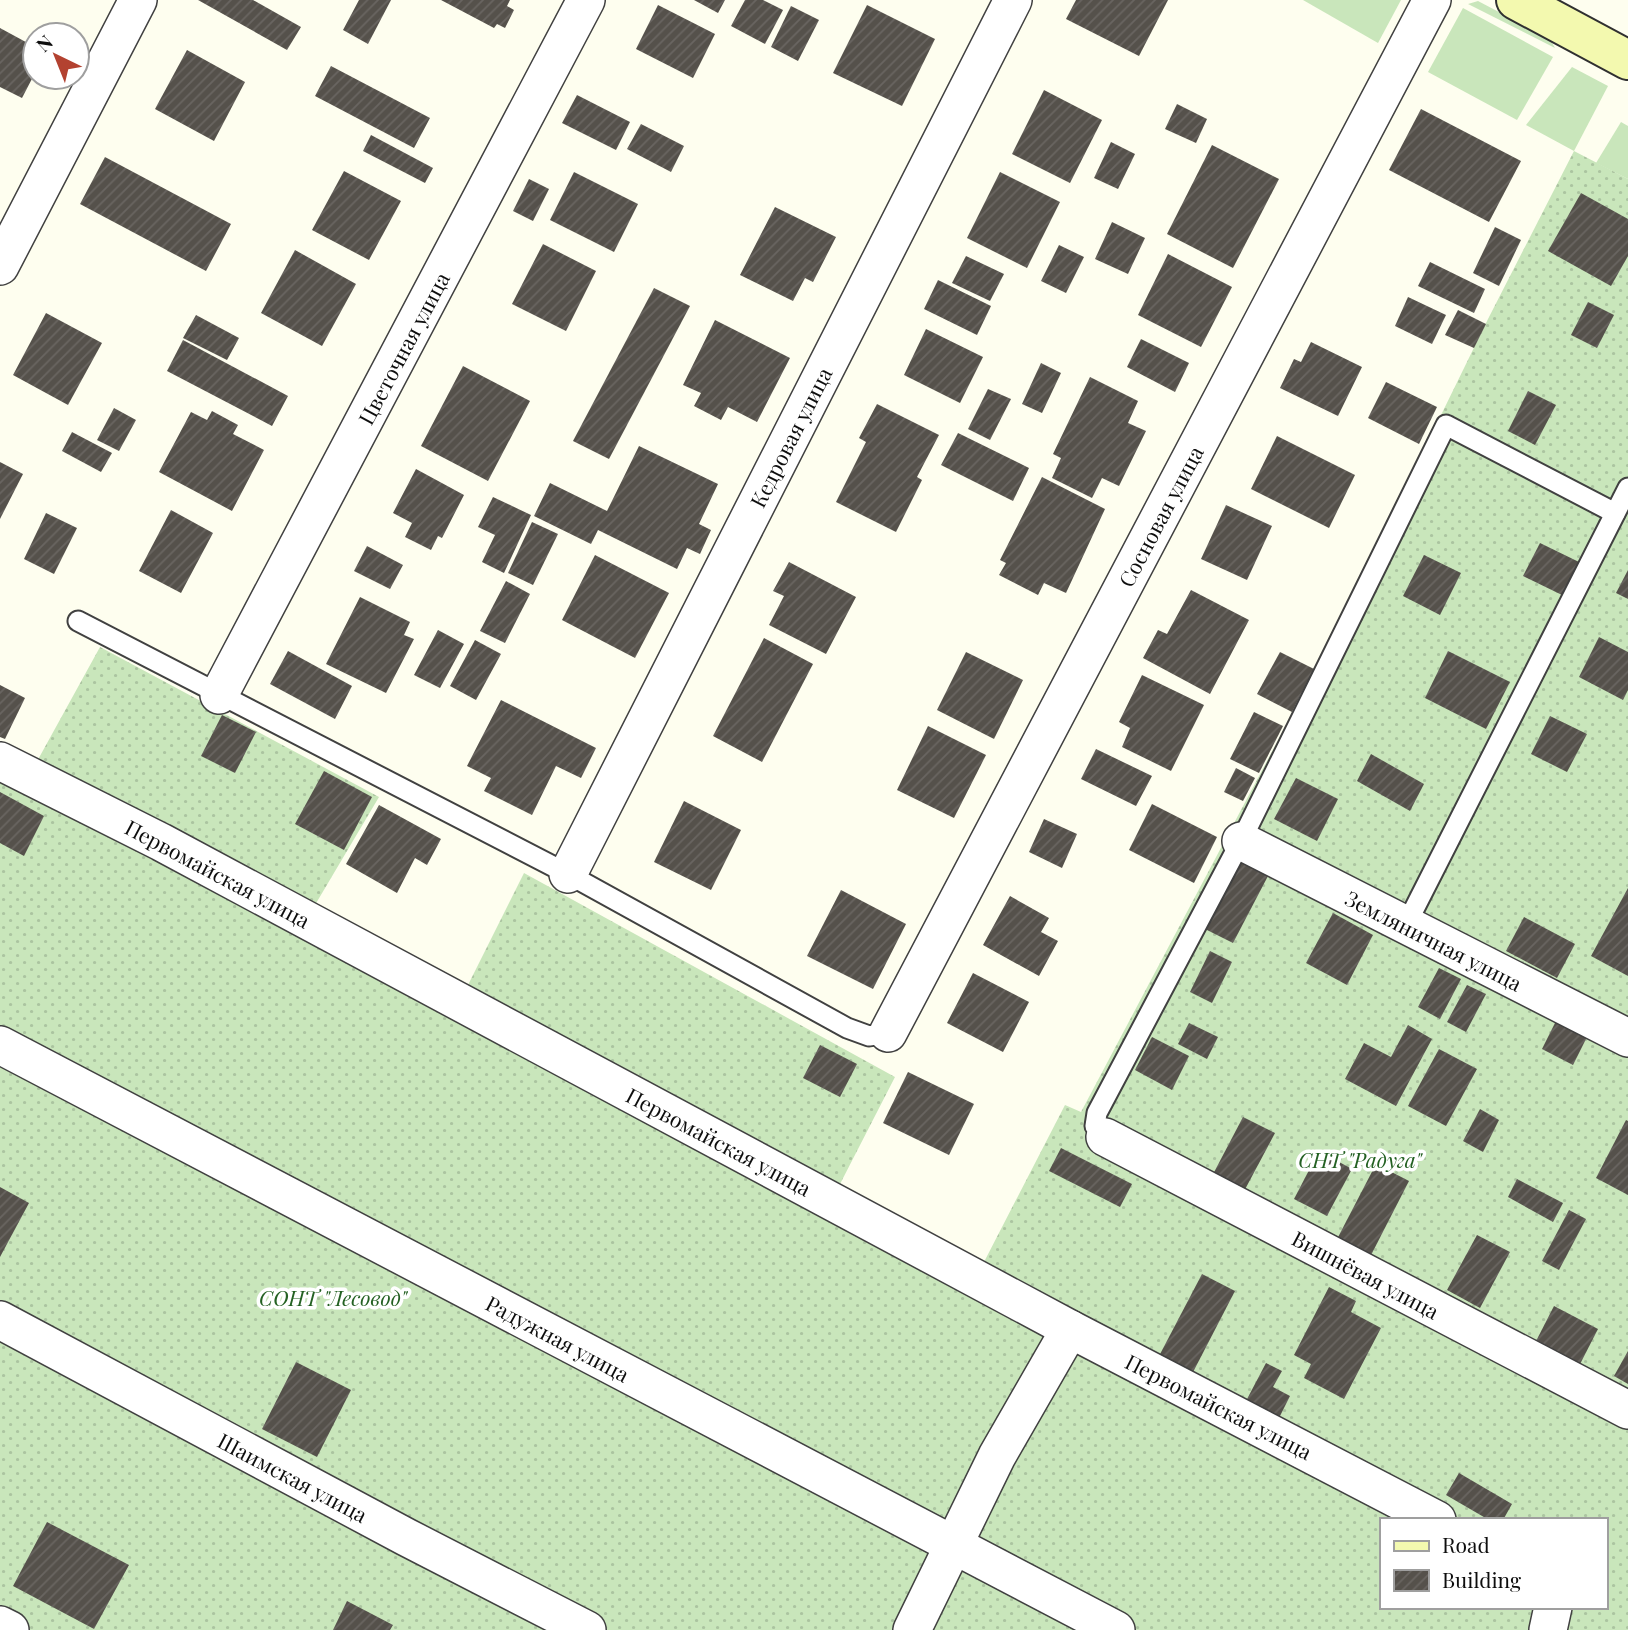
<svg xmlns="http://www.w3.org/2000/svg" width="1628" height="1630" font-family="'Playfair Display',serif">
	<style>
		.grass { fill: #c9e6bb }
		.garden { fill: url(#garden-dots); fill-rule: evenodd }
		.building { fill: url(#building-hatch) }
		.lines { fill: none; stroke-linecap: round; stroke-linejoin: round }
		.lane-casing { stroke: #414141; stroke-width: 23 }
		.street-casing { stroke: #414141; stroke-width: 40 }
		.secondary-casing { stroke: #303030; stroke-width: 42 }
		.lane { stroke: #fff; stroke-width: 19 }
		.street { stroke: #fff; stroke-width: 37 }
		.secondary { stroke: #f3f9af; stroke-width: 38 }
		.labels { text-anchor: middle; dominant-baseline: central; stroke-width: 7; stroke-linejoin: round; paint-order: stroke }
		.street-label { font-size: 21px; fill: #0e0e0e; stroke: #fff }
		.park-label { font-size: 21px; font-style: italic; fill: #246123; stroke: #fff }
	</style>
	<defs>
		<pattern id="garden-dots" width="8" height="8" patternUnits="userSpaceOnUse" patternTransform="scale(1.75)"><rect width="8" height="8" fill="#c9e6bb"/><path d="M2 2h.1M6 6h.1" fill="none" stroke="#abc4a0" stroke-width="1.8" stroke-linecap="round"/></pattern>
		<pattern id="building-hatch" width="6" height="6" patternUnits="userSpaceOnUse" patternTransform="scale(1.75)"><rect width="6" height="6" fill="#55514b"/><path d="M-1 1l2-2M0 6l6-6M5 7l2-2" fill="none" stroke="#696561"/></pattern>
	</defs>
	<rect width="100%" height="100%" fill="#fefeef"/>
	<!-- grass -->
	<g class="grass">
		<polygon points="1303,0 1401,0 1378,43"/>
		<polygon points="1478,1 1550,39 1555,48 1468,4"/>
		<polygon points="1463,8 1553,57 1517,120 1428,72"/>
		<polygon points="1572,67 1608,86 1574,151 1526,125"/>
		<polygon points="1621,122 1628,126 1628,179 1596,163"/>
	</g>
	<!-- garden -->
	<path class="garden" d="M1574,151L1628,179V1630H0V748L35,765L100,647L379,797L315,905L465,991L524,873L895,1077L839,1186L984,1262L1065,1105L1081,1112L1330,642L1488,319ZM1381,1520H1605V1607H1381Z"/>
	<!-- building -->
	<g class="building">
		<polygon points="198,0 253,0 301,27 287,50"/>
		<polygon points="359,0 391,0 368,44 343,30"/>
		<polygon points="441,0 510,0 507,6 514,10 505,28 497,24 494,28"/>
		<polygon points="694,0 725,0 718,13"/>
		<polygon points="745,0 763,0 783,10 765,44 731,26"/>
		<polygon points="1076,0 1168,0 1139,56 1066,19"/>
		<polygon points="658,5 715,34 693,78 636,49"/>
		<polygon points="867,5 935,39 902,106 833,73"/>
		<polygon points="791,6 819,20 798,61 771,47"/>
		<polygon points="0,28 35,47 35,73 22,98 0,87"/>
		<polygon points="187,50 245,82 214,141 155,109"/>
		<polygon points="331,66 430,118 414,148 315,96"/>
		<polygon points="1044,90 1102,120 1070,183 1012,154"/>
		<polygon points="577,95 630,122 616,150 562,123"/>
		<polygon points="1177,104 1207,119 1196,143 1165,129"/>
		<polygon points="1421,109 1521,161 1489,222 1389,170"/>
		<polygon points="641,124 684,146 671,172 627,149"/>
		<polygon points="371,135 433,168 425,183 363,151"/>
		<polygon points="1111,142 1135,154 1118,189 1094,178"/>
		<polygon points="1212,145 1279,179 1233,268 1167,234"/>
		<polygon points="105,157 231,224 206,271 80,204"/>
		<polygon points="344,171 401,201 369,260 312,230"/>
		<polygon points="574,172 638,204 614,252 550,220"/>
		<polygon points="1000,172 1060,202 1027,268 967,238"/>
		<polygon points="529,179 549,189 533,221 513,211"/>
		<polygon points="1581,193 1628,219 1628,256 1611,286 1548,251"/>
		<polygon points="775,207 836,237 813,282 805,278 793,301 740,275"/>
		<polygon points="1112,222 1145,238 1128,274 1095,259"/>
		<polygon points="1495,227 1521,240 1499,286 1473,273"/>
		<polygon points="543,244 596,271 566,331 512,304"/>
		<polygon points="1059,245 1084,257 1066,293 1041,281"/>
		<polygon points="295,250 356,284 322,346 261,313"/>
		<polygon points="1168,254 1232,287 1201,347 1138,315"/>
		<polygon points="966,256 1004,274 990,301 952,283"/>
		<polygon points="1430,262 1485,289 1474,313 1418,286"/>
		<polygon points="938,280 991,306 977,335 924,309"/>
		<polygon points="654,288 690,306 609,459 573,441"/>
		<polygon points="1408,297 1446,315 1432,344 1395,326"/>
		<polygon points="1588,302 1614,315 1597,348 1571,335"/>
		<polygon points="1458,310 1486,324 1474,348 1445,335"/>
		<polygon points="46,313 102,343 68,405 13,375"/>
		<polygon points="196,315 239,338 227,360 183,338"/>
		<polygon points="715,320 790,358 757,422 728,407 721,420 694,406 701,393 683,385"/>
		<polygon points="926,329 983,357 960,403 904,375"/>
		<polygon points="1141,339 1189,363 1175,392 1127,367"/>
		<polygon points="183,340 288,396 272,426 167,371"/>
		<polygon points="1311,342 1362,367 1338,416 1280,388 1294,359 1301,362"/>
		<polygon points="1041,363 1061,373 1042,413 1022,404"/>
		<polygon points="463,366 530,401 488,481 421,446"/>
		<polygon points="1090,377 1138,401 1128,423 1146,431 1119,486 1102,478 1092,498 1052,478 1061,458 1053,454"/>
		<polygon points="1386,382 1437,407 1419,444 1368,418"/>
		<polygon points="988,389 1011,399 990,440 968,429"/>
		<polygon points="1528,391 1556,405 1535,445 1508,431"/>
		<polygon points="877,404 939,435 917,477 922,480 896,532 836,502 866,442 859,438"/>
		<polygon points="114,408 136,420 119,451 97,440"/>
		<polygon points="212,411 238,425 233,434 264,450 232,511 159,472 191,412 207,420"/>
		<polygon points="72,432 112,453 101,472 62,451"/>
		<polygon points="958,433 1029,468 1013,501 941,465"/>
		<polygon points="1277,436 1355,475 1329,528 1251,489"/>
		<polygon points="639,446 718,484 699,524 711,530 700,554 687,548 677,569 598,530 591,544 534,516 550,483 607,511"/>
		<polygon points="0,462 23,474 0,519"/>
		<polygon points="416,469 464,495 442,538 438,536 431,550 405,537 412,523 393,513"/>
		<polygon points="1042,477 1105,509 1066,593 1044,583 1038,595 999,575 1006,563 1000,560"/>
		<polygon points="493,497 531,515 504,573 482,562 495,535 478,527"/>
		<polygon points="1226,505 1272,526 1247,580 1201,559"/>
		<polygon points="171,510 213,533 181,593 139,571"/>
		<polygon points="46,513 77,528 54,574 24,559"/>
		<polygon points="532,522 558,534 533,585 508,573"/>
		<polygon points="1540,543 1579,562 1562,595 1523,576"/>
		<polygon points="367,546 403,565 390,589 354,571"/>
		<polygon points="595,555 669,593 635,658 562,620"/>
		<polygon points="1424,555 1461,573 1440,615 1403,596"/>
		<polygon points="789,562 856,597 826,654 769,625 784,596 773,591"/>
		<polygon points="1628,570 1628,599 1616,593"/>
		<polygon points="506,581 530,594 505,643 480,631"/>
		<polygon points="1191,590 1249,620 1210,694 1143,658 1158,630 1167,634"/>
		<polygon points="360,597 410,622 404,635 414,639 386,693 326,664"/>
		<polygon points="438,630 464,644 440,688 414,675"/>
		<polygon points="1599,637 1628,652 1628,690 1623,700 1579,677"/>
		<polygon points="764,638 813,664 762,762 713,736"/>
		<polygon points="475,640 501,654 476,700 450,686"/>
		<polygon points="288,651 352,686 335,719 270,684"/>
		<polygon points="1448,651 1510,682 1486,729 1425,698"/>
		<polygon points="966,652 1023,680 994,739 937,710"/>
		<polygon points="1280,652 1314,669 1292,712 1257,694"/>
		<polygon points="1142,675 1204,705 1171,771 1122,747 1130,728 1119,722"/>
		<polygon points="0,685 25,698 5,739 0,737"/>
		<polygon points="501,700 596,748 581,778 556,766 532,815 484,791 491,778 467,766"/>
		<polygon points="1254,712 1283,726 1259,773 1230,759"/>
		<polygon points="222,715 256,732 235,773 201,756"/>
		<polygon points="1550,716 1587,734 1567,772 1531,754"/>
		<polygon points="928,726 986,755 954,818 897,790"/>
		<polygon points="1096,749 1152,776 1136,806 1081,779"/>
		<polygon points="1371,754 1424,784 1410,811 1357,781"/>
		<polygon points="1236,768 1255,778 1243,801 1224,792"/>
		<polygon points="324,771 372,797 344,850 295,824"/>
		<polygon points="1296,778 1338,799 1317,841 1274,819"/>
		<polygon points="0,792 44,816 24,856 0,843"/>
		<polygon points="684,801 741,830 711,890 654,862"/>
		<polygon points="1152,804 1217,837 1194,883 1129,850"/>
		<polygon points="379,805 441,839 427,865 415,858 397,893 346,864"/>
		<polygon points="1044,819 1077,834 1062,868 1029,852"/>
		<polygon points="1240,861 1268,876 1233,943 1205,929"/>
		<polygon points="1628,888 1628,976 1591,956"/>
		<polygon points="841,890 906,924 873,989 807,956"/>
		<polygon points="1010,896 1049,918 1041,932 1058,941 1039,976 983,945"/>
		<polygon points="1333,913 1373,935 1347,985 1306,963"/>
		<polygon points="1524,917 1575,944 1557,978 1506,951"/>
		<polygon points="1210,951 1232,962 1212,1003 1190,992"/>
		<polygon points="1439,968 1461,979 1440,1019 1418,1007"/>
		<polygon points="973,973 1029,1002 1003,1052 947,1023"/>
		<polygon points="1467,985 1486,994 1466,1032 1447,1022"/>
		<polygon points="1558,1017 1589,1033 1573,1065 1542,1049"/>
		<polygon points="1189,1023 1218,1037 1207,1059 1178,1044"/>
		<polygon points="1408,1025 1432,1039 1396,1106 1345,1079 1364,1043 1391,1057"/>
		<polygon points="1152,1037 1189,1056 1172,1090 1135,1070"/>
		<polygon points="820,1045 857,1064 840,1097 803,1078"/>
		<polygon points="1439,1049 1477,1069 1446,1126 1408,1106"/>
		<polygon points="908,1072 974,1104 949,1155 883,1123"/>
		<polygon points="1480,1109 1499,1120 1483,1152 1463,1141"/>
		<polygon points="1243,1117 1275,1133 1242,1195 1211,1178"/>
		<polygon points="1626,1120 1628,1121 1628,1195 1596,1178"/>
		<polygon points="1061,1148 1132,1184 1120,1207 1049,1171"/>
		<polygon points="1319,1151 1352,1169 1327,1216 1294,1199"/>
		<polygon points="1376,1164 1409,1181 1368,1261 1335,1243"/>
		<polygon points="1517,1179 1563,1203 1553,1222 1508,1197"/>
		<polygon points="0,1187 29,1203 0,1257"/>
		<polygon points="1569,1210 1586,1219 1559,1270 1542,1261"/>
		<polygon points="1477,1235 1510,1252 1480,1308 1447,1290"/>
		<polygon points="1202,1274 1235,1291 1191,1376 1158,1358"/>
		<polygon points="1329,1287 1356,1301 1351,1312 1381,1328 1344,1399 1304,1378 1311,1364 1294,1355"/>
		<polygon points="1554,1306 1598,1329 1577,1370 1533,1347"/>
		<polygon points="1628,1351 1628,1384 1614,1376"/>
		<polygon points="296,1362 351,1390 317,1457 262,1429"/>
		<polygon points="1266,1363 1282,1371 1273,1387 1290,1396 1279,1418 1246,1401"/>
		<polygon points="1459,1473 1512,1504 1503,1520 1489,1520 1446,1495"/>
		<polygon points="47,1522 129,1565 94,1629 13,1586"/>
		<polygon points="347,1601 393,1625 390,1630 333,1630"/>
	</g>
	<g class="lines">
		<defs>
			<g id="lane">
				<polyline points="78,621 568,874 847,1028 869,1036 888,1033"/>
				<polyline points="1406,925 1628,488"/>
				<polyline points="1105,1137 1095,1126 1097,1113 1241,841 1446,425 1615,513"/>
			</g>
			<g id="street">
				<polyline points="0,266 138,0"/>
				<polyline points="219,695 586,0"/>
				<polyline points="0,761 161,842 1070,1329 1437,1520"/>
				<polyline points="1241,841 1628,1038"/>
				<polyline points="568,874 1013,0"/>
				<polyline points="888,1033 1432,0"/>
				<polyline points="0,1045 1116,1630"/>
				<polyline points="1105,1137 1628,1410"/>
				<polyline points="0,1320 406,1537 587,1630"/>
				<polyline points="0,1625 10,1630"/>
				<polyline points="912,1630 997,1456 1070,1329"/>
				<polyline points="1548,1630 1553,1607"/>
			</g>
			<polyline id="secondary" points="1516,0 1628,60"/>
		</defs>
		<!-- lane casing -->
		<use href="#lane" class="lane-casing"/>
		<!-- street casing -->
		<use href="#street" class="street-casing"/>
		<!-- secondary casing -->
		<use href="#secondary" class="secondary-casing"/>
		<!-- lane -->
		<use href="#lane" class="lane"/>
		<!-- street -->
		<use href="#street" class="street"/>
		<!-- secondary -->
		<use href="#secondary" class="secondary"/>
	</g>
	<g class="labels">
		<!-- street labels -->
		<g class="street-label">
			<text transform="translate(403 348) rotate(-62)">Цветочная улица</text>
			<text transform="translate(790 437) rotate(-63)">Кедровая улица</text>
			<text transform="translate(1160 516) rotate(-62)">Сосновая улица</text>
			<text transform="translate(218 873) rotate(28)">Первомайская улица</text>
			<text transform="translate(1434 940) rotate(27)">Земляничная улица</text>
			<text transform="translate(719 1141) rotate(28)">Первомайская улица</text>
			<text transform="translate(1366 1274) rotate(28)">Вишнёвая улица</text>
			<text transform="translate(558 1338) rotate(28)">Радужная улица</text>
			<text transform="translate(1219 1406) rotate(27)">Первомайская улица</text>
			<text transform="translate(293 1477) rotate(28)">Шаимская улица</text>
		</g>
		<!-- park labels -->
		<g class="park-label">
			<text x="1360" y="1159">СНТ "Радуга"</text>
			<text x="333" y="1297">СОНТ "Лесовод"</text>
		</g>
	</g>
	<!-- legend -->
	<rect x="1380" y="1518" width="228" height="91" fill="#ffffff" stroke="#9f9f9f" stroke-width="2"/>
	<rect x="1394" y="1541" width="35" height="10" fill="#f3f9af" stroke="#9f9f9f" stroke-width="2"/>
	<text x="1442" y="1553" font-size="21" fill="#0e0e0e">Road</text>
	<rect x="1394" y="1570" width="35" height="21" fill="url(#building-hatch)" stroke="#9f9f9f" stroke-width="2"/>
	<text x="1442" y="1588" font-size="21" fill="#0e0e0e">Building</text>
	<!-- north arrow -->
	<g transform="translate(56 56) rotate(317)"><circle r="33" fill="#ffffff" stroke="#9f9f9f" stroke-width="2"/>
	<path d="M0-5L12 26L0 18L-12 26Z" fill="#b34230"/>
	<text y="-10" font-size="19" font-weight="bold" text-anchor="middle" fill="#0e0e0e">N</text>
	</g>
</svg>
